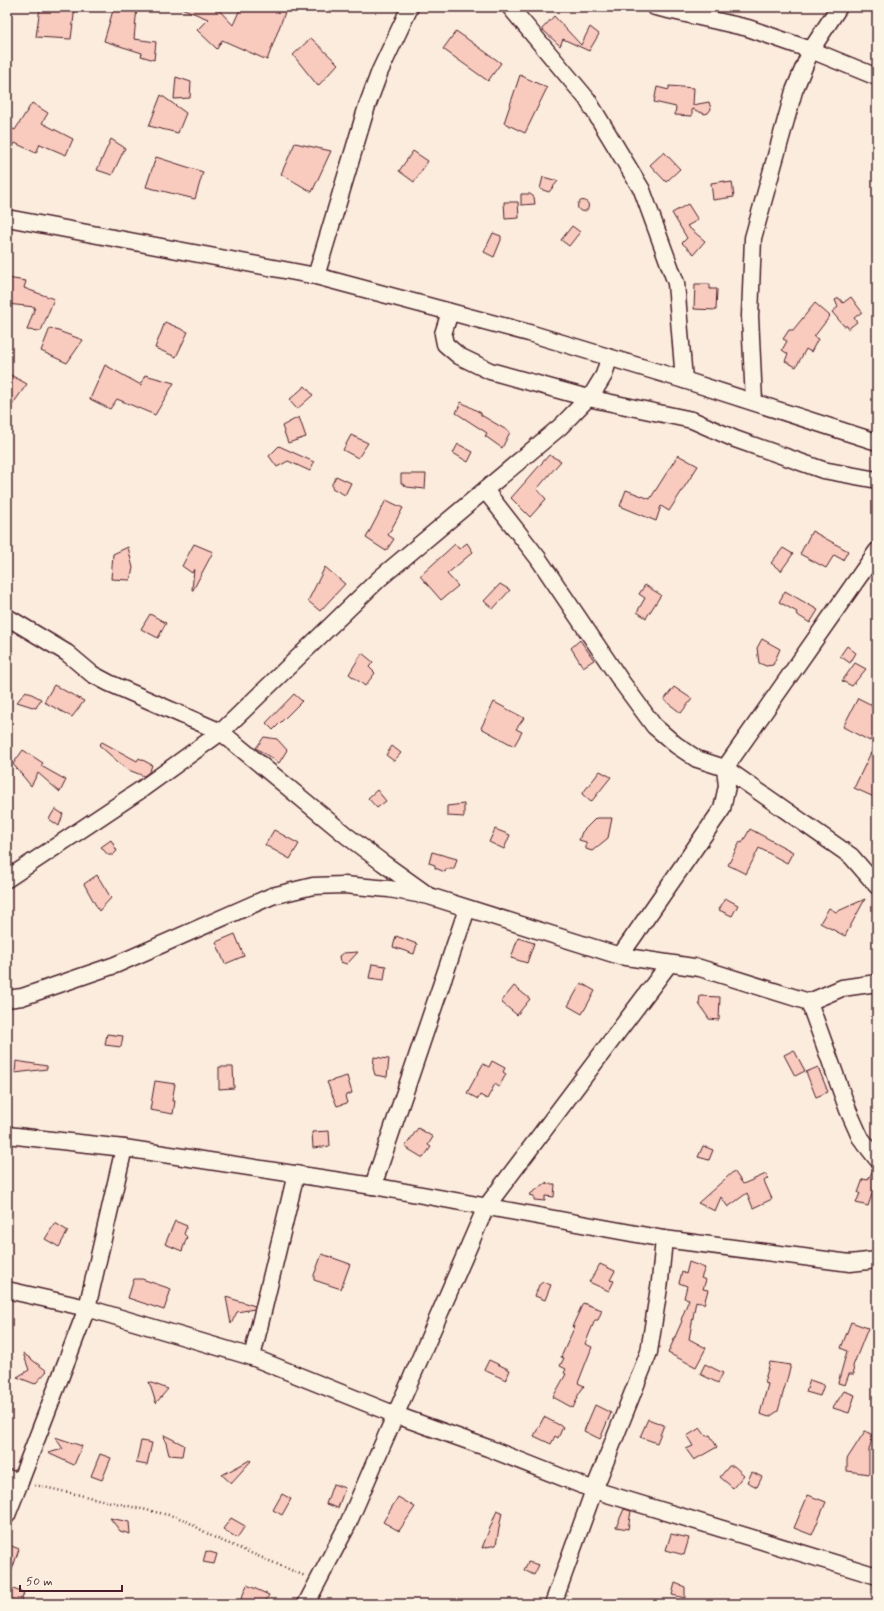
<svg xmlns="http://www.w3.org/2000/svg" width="884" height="1611" font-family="Mynerve,sans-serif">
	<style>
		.building { fill: #f9cabe; stroke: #4a1f2b }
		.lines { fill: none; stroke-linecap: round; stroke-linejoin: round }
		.street-casing { stroke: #4a1f2b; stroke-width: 19 }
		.path { stroke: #4a1f2b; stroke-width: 2.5; stroke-dasharray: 1 3; stroke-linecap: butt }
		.street { stroke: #fcf5e5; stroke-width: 16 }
	</style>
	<rect width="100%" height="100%" fill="#fbecdd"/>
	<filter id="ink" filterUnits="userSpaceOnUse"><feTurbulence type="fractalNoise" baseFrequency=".025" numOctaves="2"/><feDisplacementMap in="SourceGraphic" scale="8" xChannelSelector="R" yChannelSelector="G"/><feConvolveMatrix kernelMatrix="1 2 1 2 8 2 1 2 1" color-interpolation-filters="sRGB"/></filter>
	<g filter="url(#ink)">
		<!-- building -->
		<g class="building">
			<polygon points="40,7 75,7 71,39 36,37"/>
			<polygon points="114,7 137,7 134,39 156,42 154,60 141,56 142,53 104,41"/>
			<polygon points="179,7 216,7 233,25 241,7 287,7 267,60 222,40 217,49 197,30 208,19"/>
			<polygon points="554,16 581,45 590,27 599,34 589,51 563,39 560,46 542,29"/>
			<polygon points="456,31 501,63 488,81 443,49"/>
			<polygon points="311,38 338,64 318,86 293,55"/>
			<polygon points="520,75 547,88 525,133 504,123"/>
			<polygon points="176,77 191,82 190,98 174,99"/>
			<polygon points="669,86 694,88 693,105 709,102 711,109 708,113 705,114 692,109 692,116 675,115 676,107 654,102 657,87 669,90"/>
			<polygon points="161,95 186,113 178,133 149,126"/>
			<polygon points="32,103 48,113 42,123 73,139 66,155 40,144 36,153 15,143 7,159 7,126 15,130"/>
			<polygon points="111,139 125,148 112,175 97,170"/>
			<polygon points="295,143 331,151 312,192 281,174"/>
			<polygon points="413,151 428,161 414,182 399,171"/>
			<polygon points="664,152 680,169 666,182 650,165"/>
			<polygon points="156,157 203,172 195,199 146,187"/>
			<polygon points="543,177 558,181 549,192 540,189"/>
			<polygon points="725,181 725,183 732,182 734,197 713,200 711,183"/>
			<polygon points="521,194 530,194 534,197 535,204 521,205"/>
			<circle cx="583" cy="206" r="5.5"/>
			<polygon points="504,202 518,202 519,218 505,219"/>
			<polygon points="688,204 698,220 687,226 705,241 694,254 682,243 687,238 672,213"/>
			<polygon points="572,226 580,232 569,246 561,240"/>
			<polygon points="493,233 501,236 501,240 494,257 484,252"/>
			<polygon points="7,278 26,281 24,288 54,299 41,331 27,330 35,307 7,304"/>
			<polygon points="695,284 710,284 710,289 717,289 716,310 694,309"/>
			<polygon points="851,297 862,312 854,318 857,322 848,329 847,326 844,326 832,312 838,307 835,300 839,298 843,303"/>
			<polygon points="815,303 830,316 814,337 818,339 811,352 806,349 796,367 785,361 788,354 782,350 787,341 783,339 789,330 793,330"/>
			<polygon points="165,322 188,332 176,357 155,348"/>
			<polygon points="50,328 83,340 67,363 41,351"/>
			<polygon points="105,365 141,385 145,375 174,383 155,415 117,399 110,409 90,399"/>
			<polygon points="7,373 27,384 7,412"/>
			<polygon points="305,386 313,395 297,409 289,400"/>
			<polygon points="461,402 481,413 481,415 510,432 502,448 485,436 487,433 456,413"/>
			<polygon points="299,417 306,437 288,443 282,426"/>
			<polygon points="351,435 368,443 358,458 343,450"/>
			<polygon points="458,444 473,452 468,462 453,453"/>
			<polygon points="279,446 314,462 310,471 288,461 277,467 269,456"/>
			<polygon points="549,455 561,461 537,489 546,499 530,517 511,498"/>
			<polygon points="678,455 698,466 669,511 661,506 656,521 620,506 626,490 650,499"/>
			<polygon points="401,474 426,474 425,489 407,487 401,483"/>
			<polygon points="336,476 351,483 345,495 332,488 332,484"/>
			<polygon points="386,500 403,508 388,535 394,539 386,551 366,538"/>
			<polygon points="812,531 848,551 843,560 834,555 826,568 800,554"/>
			<polygon points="467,543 473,552 447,574 458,586 441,600 420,576 455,544 459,549"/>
			<polygon points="194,544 213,552 193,590 192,590 194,569 192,573 182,566"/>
			<polygon points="128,547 133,568 130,580 111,579 113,554"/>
			<polygon points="783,548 793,554 781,571 771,563"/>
			<polygon points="325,567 345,584 320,611 308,601"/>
			<polygon points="500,584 510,590 493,609 484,601"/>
			<polygon points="645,585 661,595 646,618 637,612 645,598 639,594"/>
			<polygon points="785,591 818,610 810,623 796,614 797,612 779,602"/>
			<polygon points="150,614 166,623 158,638 141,629"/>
			<polygon points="762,639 780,649 773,665 766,666 759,663 757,648"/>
			<polygon points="580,640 594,660 583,667 571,648"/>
			<polygon points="847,646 856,653 850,663 840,656"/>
			<polygon points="362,653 373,662 369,667 375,673 365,686 349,674"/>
			<polygon points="855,663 866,669 852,686 842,681"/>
			<polygon points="54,685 84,701 72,717 44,702"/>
			<polygon points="674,687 692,699 681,713 664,700"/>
			<polygon points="26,691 41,699 36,708 17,702"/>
			<polygon points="294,694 302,701 273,730 266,723"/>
			<polygon points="858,698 870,704 877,715 877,728 870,741 843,727"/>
			<polygon points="494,702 524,718 516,729 522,732 514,746 481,728"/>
			<polygon points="264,737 277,739 287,750 279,763 256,748"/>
			<polygon points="877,740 877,791 874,797 854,788"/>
			<polygon points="102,742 137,761 139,758 152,765 150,771 144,776 126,769 99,745"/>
			<polygon points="392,746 401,753 394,761 386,755"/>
			<polygon points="23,750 43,763 41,766 66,780 60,792 38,773 31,786 13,764"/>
			<polygon points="600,771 611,777 591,802 582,794"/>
			<polygon points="377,790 386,801 377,808 368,798"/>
			<polygon points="464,804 464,817 447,816 447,806"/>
			<polygon points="55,809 63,814 59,826 49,819"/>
			<polygon points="596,818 612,818 608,838 592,851 586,849 586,842 579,840 582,832"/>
			<polygon points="495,829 510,835 504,849 489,842"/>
			<polygon points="750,829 793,852 787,863 759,848 746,874 728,865 740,842 742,843"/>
			<polygon points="274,830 299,844 290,859 265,845"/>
			<polygon points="111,840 117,851 113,855 108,855 101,847"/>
			<polygon points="432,852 457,859 454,869 446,869 445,872 435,868 435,865 429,863"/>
			<polygon points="97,875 111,898 99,911 84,884"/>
			<polygon points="725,898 738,905 732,916 719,910"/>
			<polygon points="865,899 845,936 820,923 829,908 836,912"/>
			<polygon points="235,934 244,956 225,964 216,942"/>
			<polygon points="396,936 417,944 414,954 393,947"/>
			<polygon points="518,938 534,943 527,963 511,958"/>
			<polygon points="358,952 347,964 340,962 339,956 343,953"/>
			<polygon points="372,964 386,966 384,980 369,978"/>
			<polygon points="581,983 595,991 582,1014 568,1006"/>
			<polygon points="514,986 530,999 517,1015 501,1002"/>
			<polygon points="700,996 720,997 719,1020 709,1019 699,1004"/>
			<polygon points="107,1034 123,1036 121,1047 105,1045"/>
			<polygon points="794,1050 805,1071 795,1076 784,1055"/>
			<polygon points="374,1057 389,1059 387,1077 375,1075 373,1068"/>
			<polygon points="16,1061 47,1066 47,1069 15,1073"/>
			<polygon points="492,1061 505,1068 503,1072 506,1074 499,1087 495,1084 487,1099 480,1095 478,1099 467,1093 483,1064 489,1067"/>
			<polygon points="219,1067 233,1067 234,1088 219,1089"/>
			<polygon points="818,1067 828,1092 816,1097 806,1072"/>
			<polygon points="347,1076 352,1093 345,1096 347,1103 337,1106 327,1082"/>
			<polygon points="155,1081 175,1084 172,1101 175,1101 173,1114 150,1110"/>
			<polygon points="418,1128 433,1137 428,1145 431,1147 423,1158 405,1147"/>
			<polygon points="329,1131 330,1146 313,1148 312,1132"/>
			<polygon points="703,1146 713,1150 709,1160 698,1157"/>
			<polygon points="874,1168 877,1168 877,1179 868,1206 856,1203 860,1193 858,1193 863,1179 868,1180"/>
			<polygon points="734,1171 743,1184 766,1174 768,1178 764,1181 772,1199 753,1208 747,1193 728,1207 721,1197 715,1211 698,1203"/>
			<polygon points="547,1182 546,1184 555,1184 554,1197 545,1196 545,1201 534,1200 534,1196 529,1195"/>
			<polygon points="175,1221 187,1226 184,1234 187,1237 182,1251 165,1244"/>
			<polygon points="55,1223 68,1231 59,1247 45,1239"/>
			<polygon points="322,1254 350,1264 341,1289 314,1280 314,1275"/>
			<polygon points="689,1262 705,1268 701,1278 706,1280 703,1289 708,1290 704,1304 696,1301 689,1339 706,1348 696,1367 668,1353 682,1321 681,1320 689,1299 684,1298 687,1286 679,1283 682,1272 686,1274"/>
			<polygon points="600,1264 615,1271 610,1280 614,1281 609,1291 589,1282"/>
			<polygon points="134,1279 142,1279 171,1289 164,1310 128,1298"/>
			<polygon points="543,1282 551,1285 545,1300 535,1296 539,1285"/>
			<polygon points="226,1297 255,1306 254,1309 237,1312 231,1324"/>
			<polygon points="583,1303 602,1310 598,1320 595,1320 585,1344 592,1347 578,1383 584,1386 577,1397 578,1397 573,1408 553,1397 566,1374 564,1373 566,1369 560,1366 564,1358 561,1357 575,1326 572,1327"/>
			<polygon points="851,1322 868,1328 853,1366 854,1374 849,1374 845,1385 838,1383 847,1351 841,1348"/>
			<polygon points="23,1353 47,1371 35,1384 17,1377 29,1370"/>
			<polygon points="489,1360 510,1370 506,1380 484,1370"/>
			<polygon points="770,1362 791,1365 778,1411 769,1417 760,1414 768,1384 764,1383"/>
			<polygon points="705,1364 723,1373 718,1383 700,1374"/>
			<polygon points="810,1380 824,1385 820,1396 806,1392"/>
			<polygon points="149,1382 168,1389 156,1403"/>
			<polygon points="844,1391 855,1395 849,1413 833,1408"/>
			<polygon points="595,1405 611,1413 600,1439 584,1431"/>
			<polygon points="544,1417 563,1427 558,1438 555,1436 551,1444 534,1436"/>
			<polygon points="648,1419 664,1425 657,1443 640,1437"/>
			<polygon points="700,1428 706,1436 710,1435 717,1447 694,1460 686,1449 693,1446 687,1436"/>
			<polygon points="865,1431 873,1435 869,1450 869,1474 847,1471 847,1459"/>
			<polygon points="164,1435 184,1445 182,1456 169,1455"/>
			<polygon points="55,1437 82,1446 74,1465 48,1453 63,1449"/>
			<polygon points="141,1441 152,1443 147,1465 136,1463"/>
			<polygon points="100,1454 111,1458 102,1480 91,1476"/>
			<polygon points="250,1460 251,1461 231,1483 222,1475"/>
			<polygon points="729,1466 734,1466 744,1475 733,1488 720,1477"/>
			<polygon points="752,1472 762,1477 757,1487 747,1482"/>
			<polygon points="333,1484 345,1488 338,1508 326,1504"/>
			<polygon points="282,1494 291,1499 282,1515 273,1510"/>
			<polygon points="808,1495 826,1502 812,1535 794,1528"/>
			<polygon points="398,1497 415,1507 399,1531 383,1522"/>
			<polygon points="624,1509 631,1511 628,1529 616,1527"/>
			<polygon points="497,1510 502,1512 496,1545 482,1548"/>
			<polygon points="110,1518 129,1522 130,1534 120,1531"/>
			<polygon points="231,1518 245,1526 237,1538 223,1529"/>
			<polygon points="671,1534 689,1538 684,1555 666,1550"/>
			<polygon points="9,1545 19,1549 9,1579 7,1579 7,1552"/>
			<polygon points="206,1551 217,1554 214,1564 203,1562"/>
			<polygon points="528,1562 539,1565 534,1575 524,1570"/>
			<polygon points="675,1583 685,1587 685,1598 672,1595"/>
			<polygon points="247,1585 269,1595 264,1604 239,1604"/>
			<polygon points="13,1589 24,1593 20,1604 7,1599 7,1590 12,1590"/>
		</g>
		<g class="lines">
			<defs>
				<g id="street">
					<polyline points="510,7 587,99 642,190 676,283 684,380"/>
					<polyline points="655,7 748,28 811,50 877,77"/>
					<polyline points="7,218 316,276 529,333 684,380 877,442"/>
					<polyline points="316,276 367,106 380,71 410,7"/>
					<polyline points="450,312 443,334 445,344 459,356 490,371 588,398 692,420 735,439 823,470 877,480"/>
					<polyline points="754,402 750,316 753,238 794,91 811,50 839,7"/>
					<polyline points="485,490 538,558 621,681 654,726 676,745 697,759 725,768 851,856 877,886"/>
					<polyline points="7,617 67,653 92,674 109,683 221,732 347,836 383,863 425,893"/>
					<polyline points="7,879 142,789 221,732 380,578 561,426 593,393 604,375 609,358"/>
					<polyline points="620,956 722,809 727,786 725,768 877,551"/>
					<polyline points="7,999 22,997 115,965 272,896 313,886 344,885 389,889 429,896 620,956 700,968 809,1002 848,1110 860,1137 877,1159"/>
					<polyline points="809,1002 842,988 877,983"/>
					<polyline points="7,1135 124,1148 373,1186 664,1239 850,1263 877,1260"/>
					<polyline points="373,1186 467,909"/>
					<polyline points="7,1290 87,1308 252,1357 396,1415 488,1448 594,1490 877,1576"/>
					<polyline points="252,1357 296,1174"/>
					<polyline points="7,1478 20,1482 7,1515"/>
					<polyline points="20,1482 87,1308 124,1148"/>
					<polyline points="306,1604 347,1526 486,1207 669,964"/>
					<polyline points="553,1604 594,1490 649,1352 660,1281 664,1239"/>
				</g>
			</defs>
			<!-- street casing -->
			<use href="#street" class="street-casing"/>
			<!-- path -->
			<polyline class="path" points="35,1485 173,1516 185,1520 213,1537 305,1576"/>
			<!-- street -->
			<use href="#street" class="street"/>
		</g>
	</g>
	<!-- margin -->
	<rect width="884" height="1611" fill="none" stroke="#fcf5e5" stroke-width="24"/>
	<rect x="12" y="12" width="860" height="1587" fill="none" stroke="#4a1f2b" stroke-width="1.5" filter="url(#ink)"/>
	<!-- scale -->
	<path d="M20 1585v6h102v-6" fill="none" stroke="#4a1f2b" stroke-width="2"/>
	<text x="26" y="1585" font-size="12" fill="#4a1f2b" stroke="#fcf5e5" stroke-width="3" paint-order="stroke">50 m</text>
</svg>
